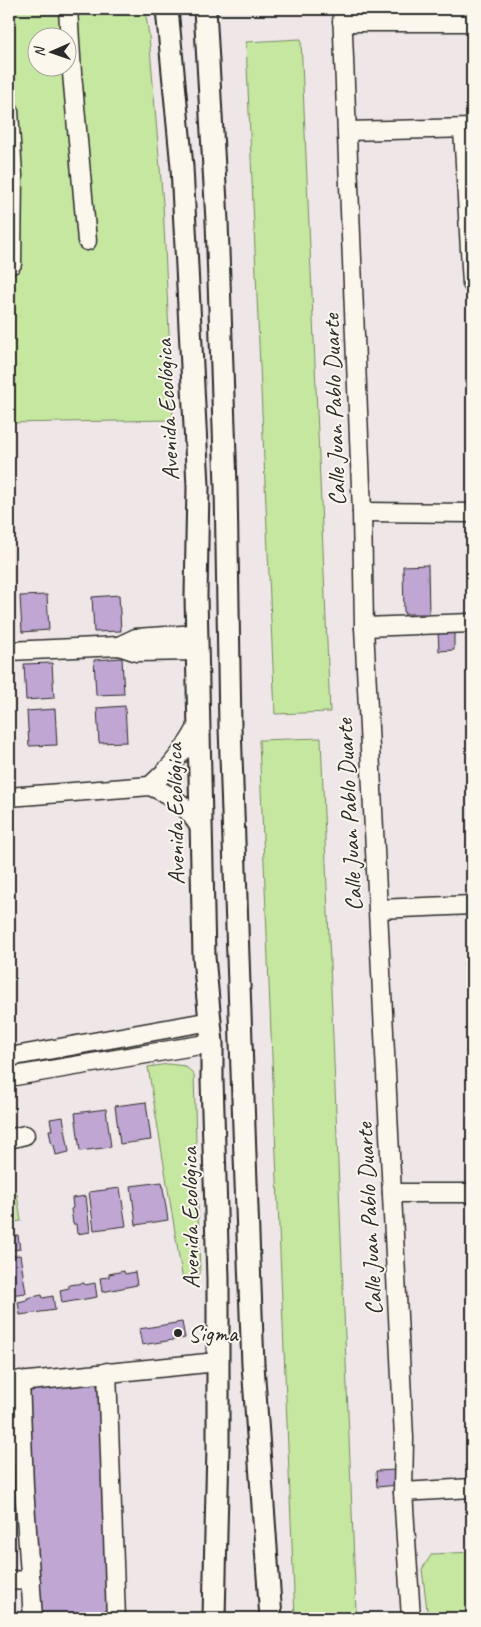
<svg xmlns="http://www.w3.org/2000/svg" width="481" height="1627" font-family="Caveat,sans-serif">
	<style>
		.green { fill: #c5e7a0; stroke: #788966; fill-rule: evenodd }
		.building { fill: #bfa6d3; stroke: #2b2b2b }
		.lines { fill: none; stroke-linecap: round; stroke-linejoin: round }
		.minor-casing { stroke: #2b2b2b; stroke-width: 21 }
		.major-casing { stroke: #2b2b2b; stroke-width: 25 }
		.minor { stroke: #fbf7ec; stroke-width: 18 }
		.major { stroke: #fbf7ec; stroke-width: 21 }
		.poi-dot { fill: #2b2b2b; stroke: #fbf7ec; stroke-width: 2 }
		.labels { text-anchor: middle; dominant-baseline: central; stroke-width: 4; stroke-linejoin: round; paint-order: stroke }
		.street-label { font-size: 24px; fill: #2b2b2b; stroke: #fbf7ec }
		.poi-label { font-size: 24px; fill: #2b2b2b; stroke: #fbf7ec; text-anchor: start }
	</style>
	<rect width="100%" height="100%" fill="#efe7e7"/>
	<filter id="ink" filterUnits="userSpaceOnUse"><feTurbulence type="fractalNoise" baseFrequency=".02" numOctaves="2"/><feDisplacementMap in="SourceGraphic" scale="10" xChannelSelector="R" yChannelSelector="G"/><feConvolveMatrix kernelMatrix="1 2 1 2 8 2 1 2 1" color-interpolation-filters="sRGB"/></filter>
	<g filter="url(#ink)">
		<!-- green -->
		<g class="green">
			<path d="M9,9H145L149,36L163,204L173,420L9,423ZM38,38H68V68H38Z"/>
			<polygon points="301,39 330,712 275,714 246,42"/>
			<polygon points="321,738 356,1611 356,1618 295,1618 259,740"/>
			<polygon points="168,1064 185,1066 194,1074 200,1274 183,1281 148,1067"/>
			<polygon points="17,1194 21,1221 9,1223 9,1195"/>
			<polygon points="472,1552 472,1618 428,1618 422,1569 432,1554"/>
		</g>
		<!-- building -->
		<g class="building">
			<polygon points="428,565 429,614 404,614 403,566"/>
			<polygon points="47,595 49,630 22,632 20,596"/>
			<polygon points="119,595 121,631 94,632 92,597"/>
			<polygon points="438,632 454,632 454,650 439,651"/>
			<polygon points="122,658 124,694 96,695 94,660"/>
			<polygon points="52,663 54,698 26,700 24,664"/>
			<polygon points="125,706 127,742 99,743 97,708"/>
			<polygon points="55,709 57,745 29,746 27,711"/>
			<polygon points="467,946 472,946 472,960 468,960"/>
			<polygon points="464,962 472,962 472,974 465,975"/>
			<rect x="466" y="977" width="6" height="11"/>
			<polygon points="146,1102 151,1140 120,1144 115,1106"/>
			<polygon points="106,1109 111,1147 80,1151 75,1113"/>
			<polygon points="63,1117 69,1152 56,1155 54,1145 52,1146 49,1130 52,1130 50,1119"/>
			<polygon points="162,1182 168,1220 136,1225 131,1186"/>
			<polygon points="120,1188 126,1226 94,1230 89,1192"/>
			<polygon points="86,1196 90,1232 77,1234 76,1224 73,1224 71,1209 73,1208 72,1198"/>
			<polygon points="18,1235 20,1249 9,1251 9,1237"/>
			<polygon points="20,1255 26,1293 9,1295 9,1256"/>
			<polygon points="124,1271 125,1274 135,1272 137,1285 102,1292 100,1278 109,1277 109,1274"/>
			<polygon points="84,1283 85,1285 95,1283 97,1297 62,1303 60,1290 69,1288 69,1285"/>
			<polygon points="42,1295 43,1298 53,1296 55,1310 20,1315 18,1302 27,1300 27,1298"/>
			<polygon points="182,1322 185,1338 142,1345 139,1329"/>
			<polygon points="91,1383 95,1383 97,1386 103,1411 112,1618 39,1618 29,1386"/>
			<polygon points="397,1470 398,1485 377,1487 376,1471"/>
		</g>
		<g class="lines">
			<defs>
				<g id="minor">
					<polyline points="68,9 72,73 87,241"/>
					<polyline points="342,9 362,512 364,627 404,1438 403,1492 411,1618"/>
					<polyline points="342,22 472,22"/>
					<polyline points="9,111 13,175 12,264"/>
					<polyline points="463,129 472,284"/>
					<polyline points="347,131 472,128"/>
					<polyline points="362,512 472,513"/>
					<polyline points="364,627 472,623"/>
					<polyline points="119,646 136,638 197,634"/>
					<polyline points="9,651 119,646 137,652 197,651"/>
					<path d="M150,786C171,768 186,749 199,724"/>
					<path d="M9,797L150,786C176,797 188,807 202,831"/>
					<polyline points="378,909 472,905"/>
					<polyline points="9,1057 211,1021"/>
					<polyline points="9,1077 212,1043"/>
					<polyline points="9,1139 25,1135"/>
					<polyline points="392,1193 472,1193"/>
					<polyline points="107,1372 116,1618"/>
					<polyline points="20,1380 24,1487 33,1618"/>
					<polyline points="9,1383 217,1362"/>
					<polyline points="403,1492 472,1488"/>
					<polyline points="9,1580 31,1581"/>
				</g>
				<g id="major">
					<polyline points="167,9 182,167 198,486 196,596 204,957 212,1043 212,1079 218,1279 218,1447 214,1618"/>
					<polyline points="205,9 217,221 226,486 230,727 245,1156 253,1365 271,1618"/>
				</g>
			</defs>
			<!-- minor casing -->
			<use href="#minor" class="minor-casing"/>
			<!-- major casing -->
			<use href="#major" class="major-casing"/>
			<!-- minor -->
			<use href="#minor" class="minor"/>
			<!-- major -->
			<use href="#major" class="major"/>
		</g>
	</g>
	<!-- markers -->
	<circle class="poi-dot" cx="178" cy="1333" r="5"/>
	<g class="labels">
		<!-- street labels -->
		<g class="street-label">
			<text transform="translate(167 410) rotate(-93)">Avenida Ecológica</text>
			<text transform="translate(334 410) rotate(-92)">Calle Juan Pablo Duarte</text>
			<text transform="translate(175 814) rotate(-91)">Avenida Ecológica</text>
			<text transform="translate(349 815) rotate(-93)">Calle Juan Pablo Duarte</text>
			<text transform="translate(190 1218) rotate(-91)">Avenida Ecológica</text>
			<text transform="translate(369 1219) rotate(-93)">Calle Juan Pablo Duarte</text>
		</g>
		<!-- poi labels -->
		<g class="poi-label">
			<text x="188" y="1333">Sigma</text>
		</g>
	</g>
	<!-- margin -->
	<rect width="481" height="1627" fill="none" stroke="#fbf7ec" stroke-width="30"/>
	<rect x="15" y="15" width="451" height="1597" fill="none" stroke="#2b2b2b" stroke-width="2" filter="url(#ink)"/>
	<!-- north arrow -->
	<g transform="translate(52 52) rotate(268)"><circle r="24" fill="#fbf7ec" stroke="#a8a59f"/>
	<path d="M0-4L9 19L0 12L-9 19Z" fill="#2b2b2b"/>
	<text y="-8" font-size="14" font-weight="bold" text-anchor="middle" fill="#2b2b2b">N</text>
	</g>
</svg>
